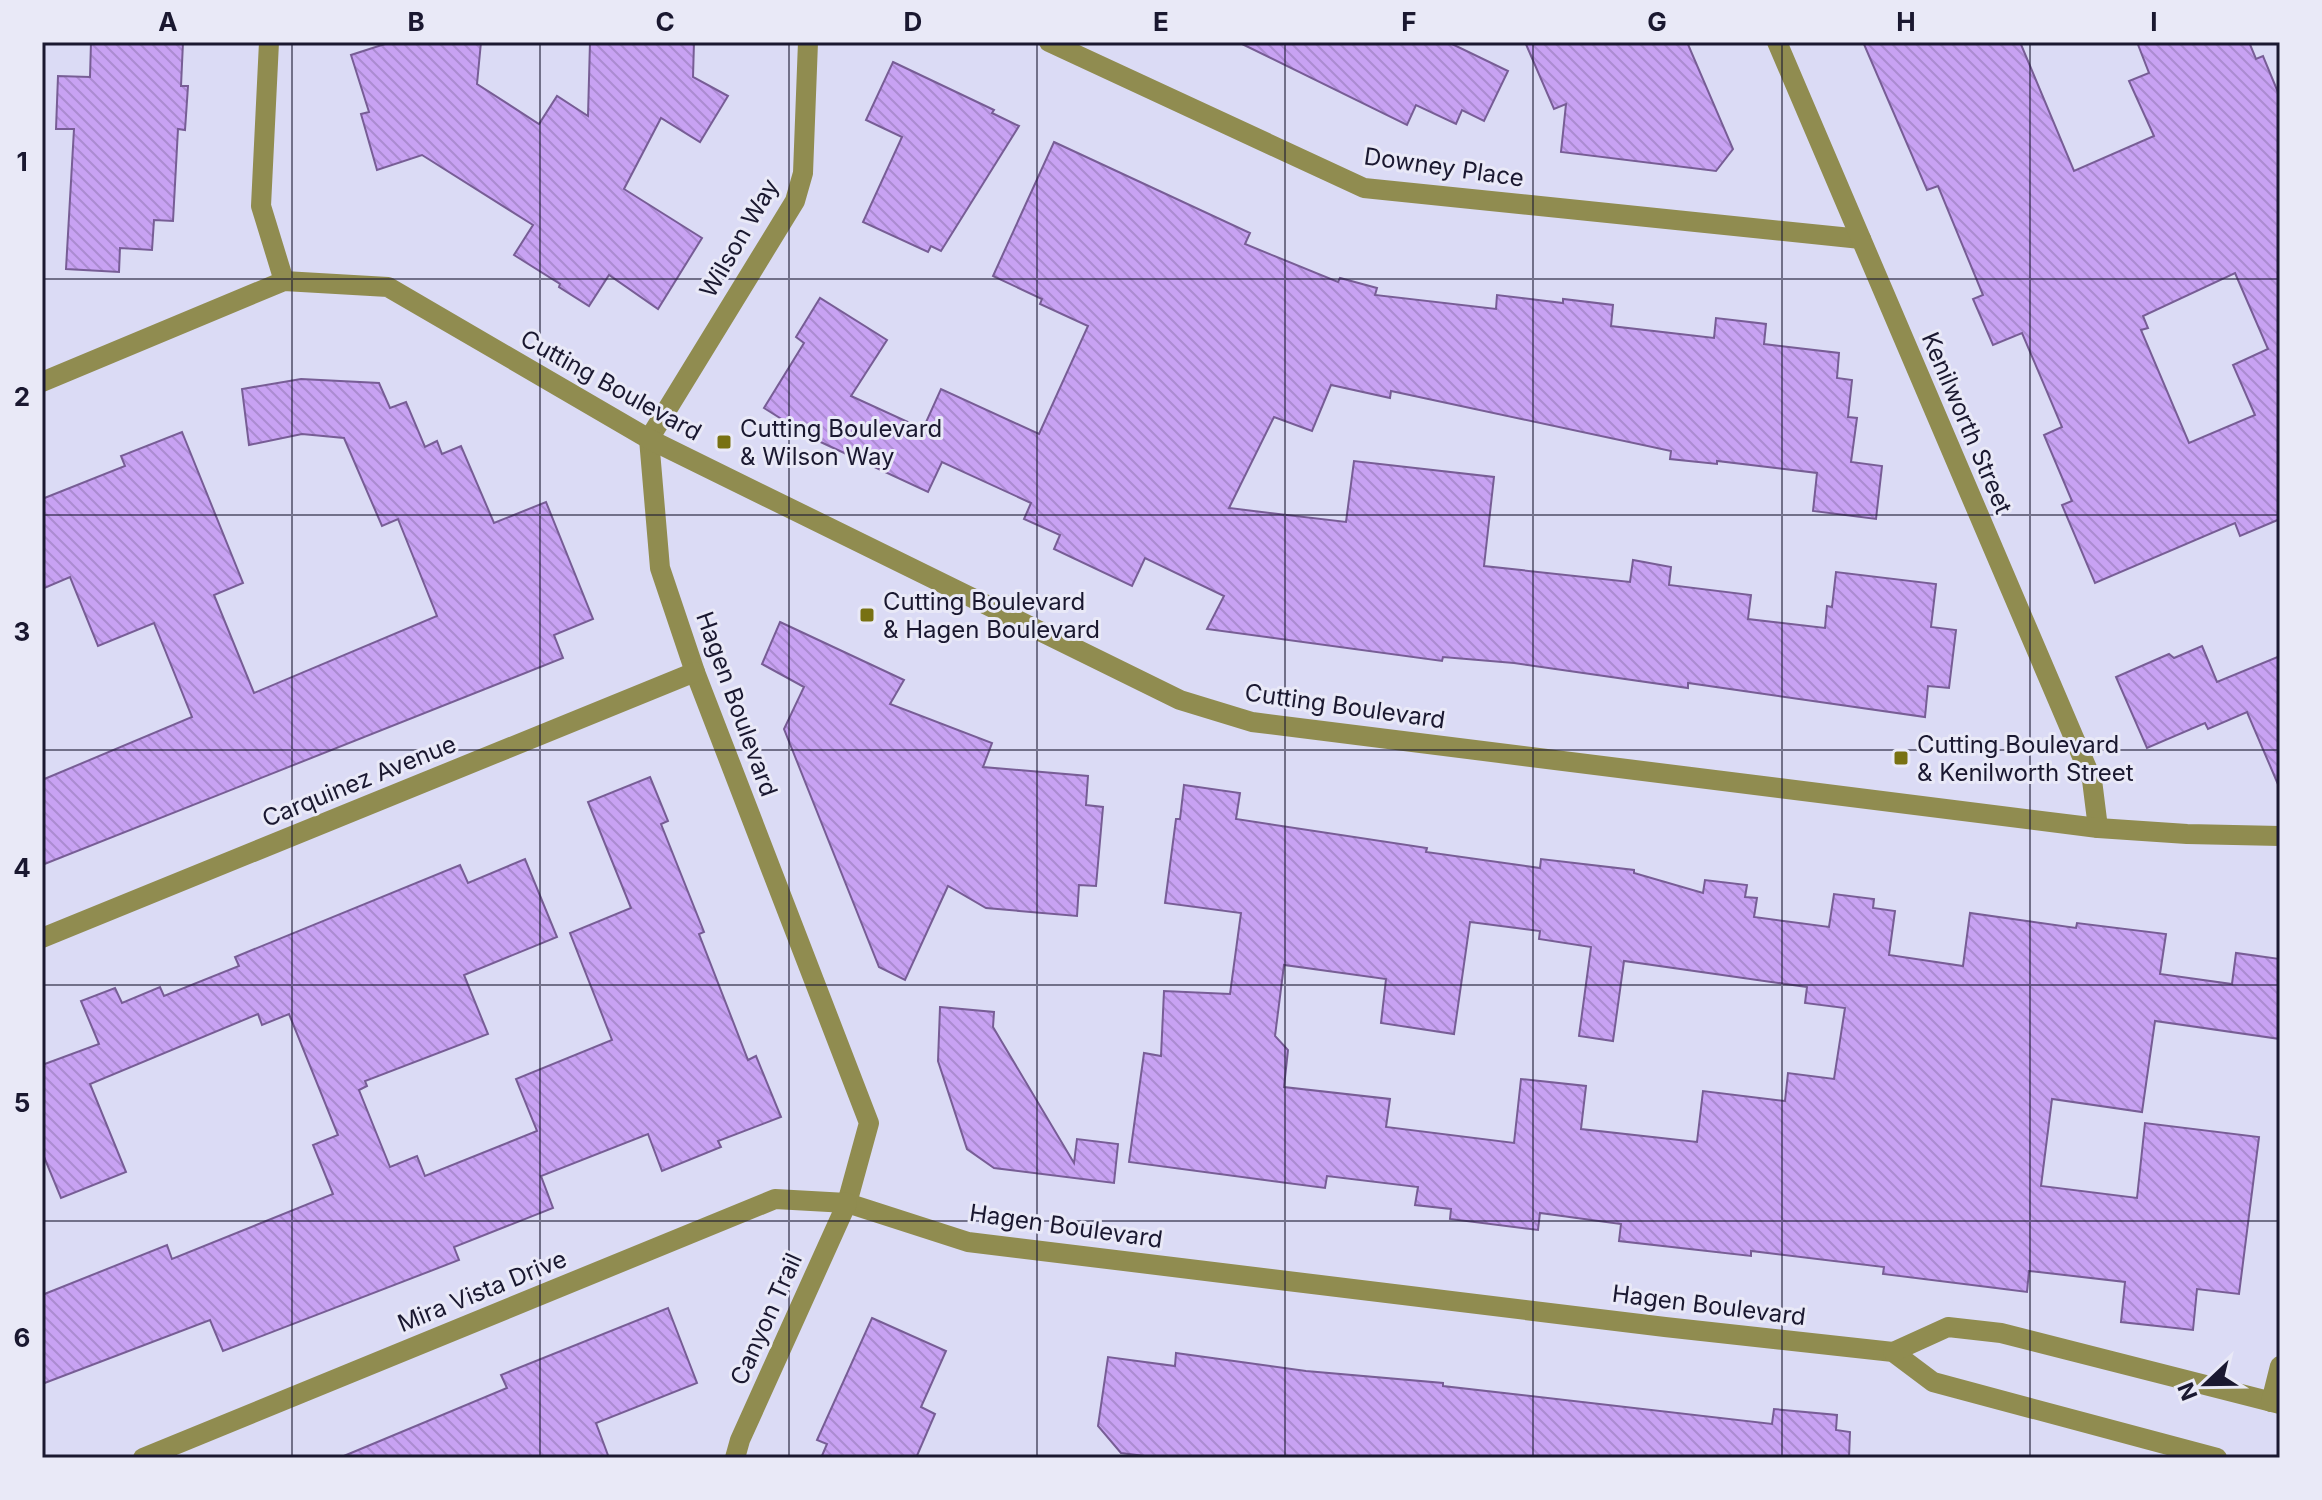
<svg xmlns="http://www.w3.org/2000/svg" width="2322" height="1500" font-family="Inter,sans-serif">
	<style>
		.building { fill: url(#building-back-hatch); stroke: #775d95; stroke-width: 2; fill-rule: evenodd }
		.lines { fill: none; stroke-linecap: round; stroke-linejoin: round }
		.minor { stroke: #908c50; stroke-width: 20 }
		.grid { fill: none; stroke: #1a1830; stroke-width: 2; stroke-opacity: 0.55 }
		.poi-dot { fill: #787112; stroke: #e9e9f7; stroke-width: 3 }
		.labels { text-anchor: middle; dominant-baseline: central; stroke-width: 6; stroke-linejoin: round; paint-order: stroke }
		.street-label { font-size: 24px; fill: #1a1830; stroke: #e9e9f7 }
		.poi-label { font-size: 24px; fill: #1a1830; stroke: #e9e9f7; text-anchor: start }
		.neatline { fill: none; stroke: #1a1830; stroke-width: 3 }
		.grid-label { font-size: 26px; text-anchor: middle; font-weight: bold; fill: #1a1830 }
	</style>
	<defs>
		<pattern id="building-back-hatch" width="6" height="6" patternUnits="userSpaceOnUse" patternTransform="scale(2)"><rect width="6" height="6" fill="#c8a2f3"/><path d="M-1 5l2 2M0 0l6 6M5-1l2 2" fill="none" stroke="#ab8bd1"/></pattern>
	</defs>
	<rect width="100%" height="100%" fill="#dbdbf5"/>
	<!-- building -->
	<g class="building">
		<polygon points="91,42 183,42 181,86 188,86 185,130 178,129 173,221 154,220 152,250 120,248 119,272 66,269 74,129 56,129 58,76 90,77"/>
		<polygon points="391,42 481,42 477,84 539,124 557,96 588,116 590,42 694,42 693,77 728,96 700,142 661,118 624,189 702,238 658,309 609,275 589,306 559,287 560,284 514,255 533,225 422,155 377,170 361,114 369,112 351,55"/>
		<polygon points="1238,42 1448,42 1508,71 1484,121 1462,110 1456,124 1416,105 1407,125"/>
		<polygon points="1525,42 1687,42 1733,149 1716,171 1561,152 1566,104 1554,109"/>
		<path d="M1863,42H2020L2074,171L2154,136L2129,81L2149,73L2137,42H2249L2256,59L2263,56L2280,97V519L2240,536L2235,523L2095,583L2062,505L2072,501L2044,435L2062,427L2022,333L1993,345L1973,299L1983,295L1938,186L1927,190ZM2235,273L2268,349L2233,365L2255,415L2189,443L2141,330L2148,328L2143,316Z"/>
		<polygon points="893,62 994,110 992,113 1019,126 941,251 931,246 928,252 863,222 902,137 866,120"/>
		<polygon points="1054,142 1250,233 1245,244 1338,282 1340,278 1377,288 1375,295 1496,309 1497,295 1563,303 1563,299 1613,305 1611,326 1714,338 1716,318 1766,324 1764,344 1839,353 1837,378 1852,380 1848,417 1857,418 1851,462 1882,466 1876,519 1813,511 1817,473 1717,461 1717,464 1670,459 1671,451 1391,391 1390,398 1331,385 1312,431 1274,417 1229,508 1346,522 1354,461 1494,477 1484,566 1630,582 1633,560 1671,567 1669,585 1751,595 1748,619 1825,628 1827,606 1832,607 1836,572 1936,584 1931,627 1956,630 1949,688 1928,686 1925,717 1688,683 1688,688 1514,663 1443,657 1442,661 1207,629 1224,596 1145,558 1132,586 1054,549 1060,535 1024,519 1031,503 942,462 928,492 812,438 764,408 804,343 796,337 820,298 887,340 851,396 923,429 941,389 1039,434 1088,326 1040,304 1042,299 993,276"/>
		<polygon points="301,379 379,383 390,408 406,402 425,447 437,441 442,454 461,446 494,523 546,502 593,619 554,635 563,658 42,865 42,780 192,717 154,623 98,646 70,577 42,589 42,499 125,466 121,456 182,432 243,583 214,595 254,693 437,616 398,519 382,526 344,438 302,434 249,445 242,389"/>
		<polygon points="780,622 904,680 890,704 992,743 983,767 1088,776 1086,805 1103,807 1096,886 1079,885 1077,916 986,908 948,886 905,980 879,967 784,729 804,687 762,664"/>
		<polygon points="2202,646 2217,682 2280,656 2280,789 2247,712 2208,729 2205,723 2147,748 2116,677 2169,654 2174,658"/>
		<polygon points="650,777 668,821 661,824 704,932 699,934 748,1060 756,1056 781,1117 718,1141 721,1147 662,1171 648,1134 541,1176 553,1208 454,1247 459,1260 223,1351 210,1320 42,1384 42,1295 167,1245 172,1259 333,1194 313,1145 338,1135 289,1014 262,1025 258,1014 90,1084 126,1172 61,1198 42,1152 42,1065 99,1044 81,1001 115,988 122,1003 160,987 164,996 239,966 235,957 460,865 468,883 525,859 557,937 464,975 488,1034 365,1081 367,1086 359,1090 390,1167 417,1156 425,1176 537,1131 516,1079 612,1040 570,933 631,908 588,802"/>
		<path d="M1184,785L1240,793L1236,819L1427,848L1426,852L1540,868L1541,859L1634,870V873L1703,893L1705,880L1747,885L1745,897L1757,898L1754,917L1829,927L1834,894L1874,899L1873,908L1895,911L1889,955L1963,966L1970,913L2076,928L2077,923L2166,934L2160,974L2232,984L2236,953L2280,959V1039L2155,1021L2142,1112L2052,1099L2041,1186L2137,1198L2145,1123L2259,1137L2239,1294L2197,1289L2193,1330L2121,1322L2125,1282L2029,1271L2027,1292L1988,1287L1883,1274L1884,1267L1751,1251V1256L1619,1241L1621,1224L1540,1213L1538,1230L1450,1219L1451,1209L1415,1205L1418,1187L1327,1176L1325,1188L1129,1162L1144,1053L1161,1056L1164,991L1230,994L1241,913L1165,903L1176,819H1180ZM1470,922L1540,931L1539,939L1591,947L1579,1036L1613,1041L1624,961L1807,987L1805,1003L1845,1008L1834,1079L1788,1073L1785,1101L1703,1091L1697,1142L1581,1129L1586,1086L1521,1079L1514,1143L1386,1127L1390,1099L1284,1087L1288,1050L1275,1036L1284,965L1386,979L1381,1023L1454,1034Z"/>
		<polygon points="940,1007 994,1012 993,1027 1074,1163 1077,1139 1118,1144 1114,1183 994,1168 967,1149 938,1061"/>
		<polygon points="668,1308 697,1383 596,1423 609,1458 339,1458 507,1388 501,1375"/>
		<polygon points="872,1318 946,1351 921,1407 935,1414 916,1458 821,1458 827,1444 817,1440"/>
		<polygon points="1176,1353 1306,1371 1443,1383 1443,1386 1772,1424 1774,1409 1837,1415 1836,1430 1850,1432 1849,1458 1160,1458 1121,1453 1098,1426 1108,1357 1175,1366"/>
	</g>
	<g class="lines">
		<!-- minor -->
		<g class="minor">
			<polyline points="269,42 261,206 284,281"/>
			<polyline points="808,42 803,173 795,201 649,439 660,568 695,672 869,1123 847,1203 968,1242 1665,1327 1893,1352 1933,1382 2217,1458"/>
			<polyline points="1049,42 1364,188 1861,239"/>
			<polyline points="1777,42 2092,780 2098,828"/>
			<polyline points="42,382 284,281 388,287 649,439 1180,700 1252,722 2098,828 2187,834 2280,836"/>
			<polyline points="42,938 695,672"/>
			<polyline points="1893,1352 1948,1327 2001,1333 2280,1404"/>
			<polyline points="2271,1402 2280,1366"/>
			<polyline points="143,1458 775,1199 847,1203 740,1440 735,1458"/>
		</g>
	</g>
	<!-- grid -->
	<path class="grid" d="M292,42V1458M540,42V1458M789,42V1458M1037,42V1458M1285,42V1458M1533,42V1458M1782,42V1458M2030,42V1458M42,279H2280M42,515H2280M42,750H2280M42,985H2280M42,1221H2280"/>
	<!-- markers -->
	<g class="poi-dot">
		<rect x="716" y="434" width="16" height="16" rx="4"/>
		<rect x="859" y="607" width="16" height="16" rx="4"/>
		<rect x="1893" y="750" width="16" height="16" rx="4"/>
	</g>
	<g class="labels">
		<!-- street labels -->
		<g class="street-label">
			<text transform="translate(1444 167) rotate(8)">Downey Place</text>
			<text transform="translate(739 238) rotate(-60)">Wilson Way</text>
			<text transform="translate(611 385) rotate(29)">Cutting Boulevard</text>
			<text transform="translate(1967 423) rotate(67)">Kenilworth Street</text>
			<text transform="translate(737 704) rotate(70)">Hagen Boulevard</text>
			<text transform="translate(1345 706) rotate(8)">Cutting Boulevard</text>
			<text transform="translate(359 781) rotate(-22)">Carquinez Avenue</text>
			<text transform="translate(1066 1226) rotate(8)">Hagen Boulevard</text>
			<text transform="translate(482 1291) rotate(-22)">Mira Vista Drive</text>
			<text transform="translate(1709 1305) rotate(7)">Hagen Boulevard</text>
			<text transform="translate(766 1319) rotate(-66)">Canyon Trail</text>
		</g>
		<!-- poi labels -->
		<g class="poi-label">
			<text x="740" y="428">Cutting Boulevard<tspan x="740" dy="28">&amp; Wilson Way</tspan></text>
			<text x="883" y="601">Cutting Boulevard<tspan x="883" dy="28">&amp; Hagen Boulevard</tspan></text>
			<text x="1917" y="744">Cutting Boulevard<tspan x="1917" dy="28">&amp; Kenilworth Street</tspan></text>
		</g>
	</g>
	<!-- border -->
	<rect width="2322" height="1500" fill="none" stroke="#e9e9f7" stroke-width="88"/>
	<!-- north arrow -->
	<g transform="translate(2206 1384) rotate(248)" stroke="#e9e9f7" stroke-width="6" paint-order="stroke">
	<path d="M0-6L14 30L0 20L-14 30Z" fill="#1a1830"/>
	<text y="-12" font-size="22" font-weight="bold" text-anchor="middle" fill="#1a1830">N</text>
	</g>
	<rect x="44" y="44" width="2234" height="1412" class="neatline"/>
	<g class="grid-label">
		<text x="168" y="31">A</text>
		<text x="416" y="31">B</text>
		<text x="665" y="31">C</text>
		<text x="913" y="31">D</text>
		<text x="1161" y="31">E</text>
		<text x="1409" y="31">F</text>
		<text x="1657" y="31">G</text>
		<text x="1906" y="31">H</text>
		<text x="2154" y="31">I</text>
		<text x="22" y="171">1</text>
		<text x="22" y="406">2</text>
		<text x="22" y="641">3</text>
		<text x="22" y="877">4</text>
		<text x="22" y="1112">5</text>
		<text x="22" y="1347">6</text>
	</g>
</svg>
